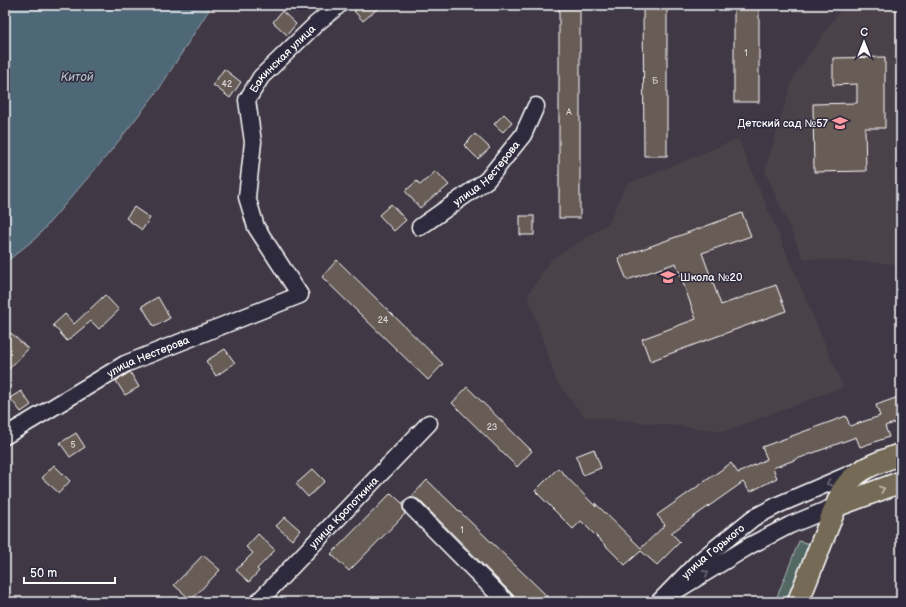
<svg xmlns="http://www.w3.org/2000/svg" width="906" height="607" font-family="'Balsamiq Sans',sans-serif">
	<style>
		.built { fill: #4c434a }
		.green { fill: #536863; stroke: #a9b4b1 }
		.water { fill: #4f6778; stroke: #95a4ae }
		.building { fill: #685b57; stroke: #fff }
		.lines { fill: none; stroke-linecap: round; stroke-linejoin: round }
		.minor-casing { stroke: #fff; stroke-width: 19 }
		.major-casing { stroke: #fff; stroke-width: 24 }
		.minor { stroke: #2f2a3d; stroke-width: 16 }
		.major { stroke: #746b55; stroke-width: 21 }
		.oneway { stroke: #6d6a77 }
		.oneway2 { stroke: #c0bcb2 }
		.labels { text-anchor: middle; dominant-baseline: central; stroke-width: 3; stroke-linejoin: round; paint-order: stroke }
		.number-label { font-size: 9px; fill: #d9d6d5 }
		.street-label { font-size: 11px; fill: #fff; stroke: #2f2a3d }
		.poi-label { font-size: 11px; fill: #fff; stroke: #2f2a3d; text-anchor: end }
		.water-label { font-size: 12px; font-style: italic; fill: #b0bbc2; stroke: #2f2a3d }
	</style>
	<rect width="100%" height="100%" fill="#403945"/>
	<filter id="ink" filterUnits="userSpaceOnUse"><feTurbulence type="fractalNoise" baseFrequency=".025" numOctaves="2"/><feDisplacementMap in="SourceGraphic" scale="8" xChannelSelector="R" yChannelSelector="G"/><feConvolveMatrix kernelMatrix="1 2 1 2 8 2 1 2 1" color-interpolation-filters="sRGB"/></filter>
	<g filter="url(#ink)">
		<!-- built -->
		<g class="built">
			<polygon points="841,9 901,10 901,264 803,258 765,170 794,76"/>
			<polygon points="738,139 843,387 725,431 584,416 557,382 528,295 551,260 609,223 626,185"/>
		</g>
		<!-- green -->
		<polygon class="green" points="799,541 810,544 788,602 775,602"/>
		<!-- water -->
		<polygon class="water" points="5,5 212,5 159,89 110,152 37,237 5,263"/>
		<!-- building -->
		<g class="building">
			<polygon points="362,5 382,5 363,21 354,11"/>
			<rect x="559" y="5" width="21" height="213"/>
			<polygon points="643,5 667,5 667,156 644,156"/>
			<rect x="734" y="5" width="25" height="97"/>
			<polygon points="282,11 296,24 287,35 273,22"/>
			<polygon points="885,57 885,128 865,128 866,171 814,172 813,104 857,103 857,84 833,85 833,58"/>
			<polygon points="224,69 241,82 230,98 213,85"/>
			<polygon points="504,114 512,122 503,132 494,124"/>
			<polygon points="475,134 490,148 478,159 464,145"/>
			<polygon points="436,171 449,185 437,195 436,194 420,208 405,191 417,181 420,185"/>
			<polygon points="391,204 406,220 394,231 379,215"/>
			<polygon points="134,207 150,218 142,230 126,218"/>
			<polygon points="742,213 751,236 702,253 721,305 776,285 786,311 650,361 642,339 696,319 676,263 627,280 618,258"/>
			<rect x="520" y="216" width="14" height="19"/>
			<polygon points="337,260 443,364 428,380 322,277"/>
			<polygon points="105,295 119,310 99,329 91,321 67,341 53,325 65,314 74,324"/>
			<polygon points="158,297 170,318 154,327 142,306"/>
			<polygon points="11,333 28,349 5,373 5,339"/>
			<polygon points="225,349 235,363 216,376 206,361"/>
			<polygon points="130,372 139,387 125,395 116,381"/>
			<polygon points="467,387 532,451 517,467 452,403"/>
			<polygon points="21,391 31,405 21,412 10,398"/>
			<polygon points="901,396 901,421 885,426 889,437 860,447 856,437 773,468 777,478 750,492 743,482 671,533 680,542 657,565 641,551 625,565 581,521 573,529 535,491 558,468 596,507 595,503 641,548 665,525 657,515 731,463 738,473 767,459 762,447 846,416 850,426 880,416 876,405"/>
			<polygon points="76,433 85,447 70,457 60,443"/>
			<polygon points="594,449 601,468 583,475 576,456"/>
			<polygon points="54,465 70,481 59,493 42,478"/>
			<polygon points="313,469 325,481 308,497 296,484"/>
			<polygon points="427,480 547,596 541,602 517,602 513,595 419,500 415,498 410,498"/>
			<polygon points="391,493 403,504 403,509 405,514 349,571 331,554"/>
			<polygon points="285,517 300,530 292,540 276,526"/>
			<polygon points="258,534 275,550 257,569 259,571 249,582 236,570 253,553 246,547"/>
			<polygon points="203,555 220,570 191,600 174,585"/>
		</g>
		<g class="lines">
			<defs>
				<g id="minor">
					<path id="s1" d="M420,227L487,180L523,135L536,106"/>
					<path id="s2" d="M5,436L125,364L300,295L256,227L247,197L253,142L247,100L261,77L316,24L339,5"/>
					<polyline points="412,507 506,602"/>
					<polyline points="679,589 751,545 790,525 836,506"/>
					<path id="s3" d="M258,602L429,423"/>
					<path id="s4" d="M659,602L696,564L753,518L780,504L857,471"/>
				</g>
				<g id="major">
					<polyline points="836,506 901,482"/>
					<path d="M798,602L842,491C858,467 875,464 901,454"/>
				</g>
			</defs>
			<!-- minor casing -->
			<use href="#minor" class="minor-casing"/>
			<!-- major casing -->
			<use href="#major" class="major-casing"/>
			<!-- minor -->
			<use href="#minor" class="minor"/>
			<!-- major -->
			<use href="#major" class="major"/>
		</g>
		<!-- one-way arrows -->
		<defs><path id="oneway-chevron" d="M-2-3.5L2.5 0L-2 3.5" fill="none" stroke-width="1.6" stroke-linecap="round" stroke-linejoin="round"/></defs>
		<g class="oneway">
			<use href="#oneway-chevron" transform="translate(829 483) rotate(157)"/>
			<use href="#oneway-chevron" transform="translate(706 573) rotate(-29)"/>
		</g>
		<use class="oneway2" href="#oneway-chevron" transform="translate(882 489) rotate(-20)"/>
	</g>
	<!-- icons -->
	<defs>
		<symbol id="school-bare" viewBox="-9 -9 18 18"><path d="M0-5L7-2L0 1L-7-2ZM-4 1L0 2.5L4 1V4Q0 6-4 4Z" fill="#ff9aa2" stroke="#2f2a3d" stroke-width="2.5" paint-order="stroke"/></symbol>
	</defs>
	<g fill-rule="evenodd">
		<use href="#school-bare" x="829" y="112" width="22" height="22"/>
		<use href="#school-bare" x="657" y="266" width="22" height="22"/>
	</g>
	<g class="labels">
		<!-- number labels -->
		<g class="number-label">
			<text x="746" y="53">1</text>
			<text x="655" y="81">Б</text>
			<text x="227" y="84">42</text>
			<text x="569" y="112">А</text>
			<text x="383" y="320">24</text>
			<text x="492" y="427">23</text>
			<text x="73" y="445">5</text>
			<text x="462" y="530">1</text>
		</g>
		<!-- street labels -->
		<g class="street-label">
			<text stroke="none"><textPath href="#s2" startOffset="593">Бакинская улица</textPath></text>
			<text stroke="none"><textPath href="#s1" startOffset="86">улица Нестерова</textPath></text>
			<text stroke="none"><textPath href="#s2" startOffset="164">улица Нестерова</textPath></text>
			<text stroke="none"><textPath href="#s3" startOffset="124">улица Кропоткина</textPath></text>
			<text stroke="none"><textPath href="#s4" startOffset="74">улица Горького</textPath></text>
		</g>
		<!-- poi labels -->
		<g class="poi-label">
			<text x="828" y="123">Детский сад №57</text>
			<text x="680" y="277" text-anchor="start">Школа №20</text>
		</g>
		<!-- water labels -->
		<g class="water-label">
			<text x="77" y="77">Китой</text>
		</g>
	</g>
	<!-- margin -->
	<rect width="906" height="607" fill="none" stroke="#2f2a3d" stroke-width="20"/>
	<rect x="10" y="10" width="886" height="587" fill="none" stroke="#fff" stroke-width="1.5" filter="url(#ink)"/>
	<!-- north arrow -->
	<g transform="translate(864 42)" stroke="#2f2a3d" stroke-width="3" paint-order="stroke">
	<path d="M0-3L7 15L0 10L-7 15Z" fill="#ffffff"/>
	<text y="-6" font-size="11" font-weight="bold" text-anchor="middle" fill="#ffffff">С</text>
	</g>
	<!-- scale -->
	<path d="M24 577v6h91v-6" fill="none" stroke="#ffffff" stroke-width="2"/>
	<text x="30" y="577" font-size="12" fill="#ffffff" stroke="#2f2a3d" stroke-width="3" paint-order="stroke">50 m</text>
</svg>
